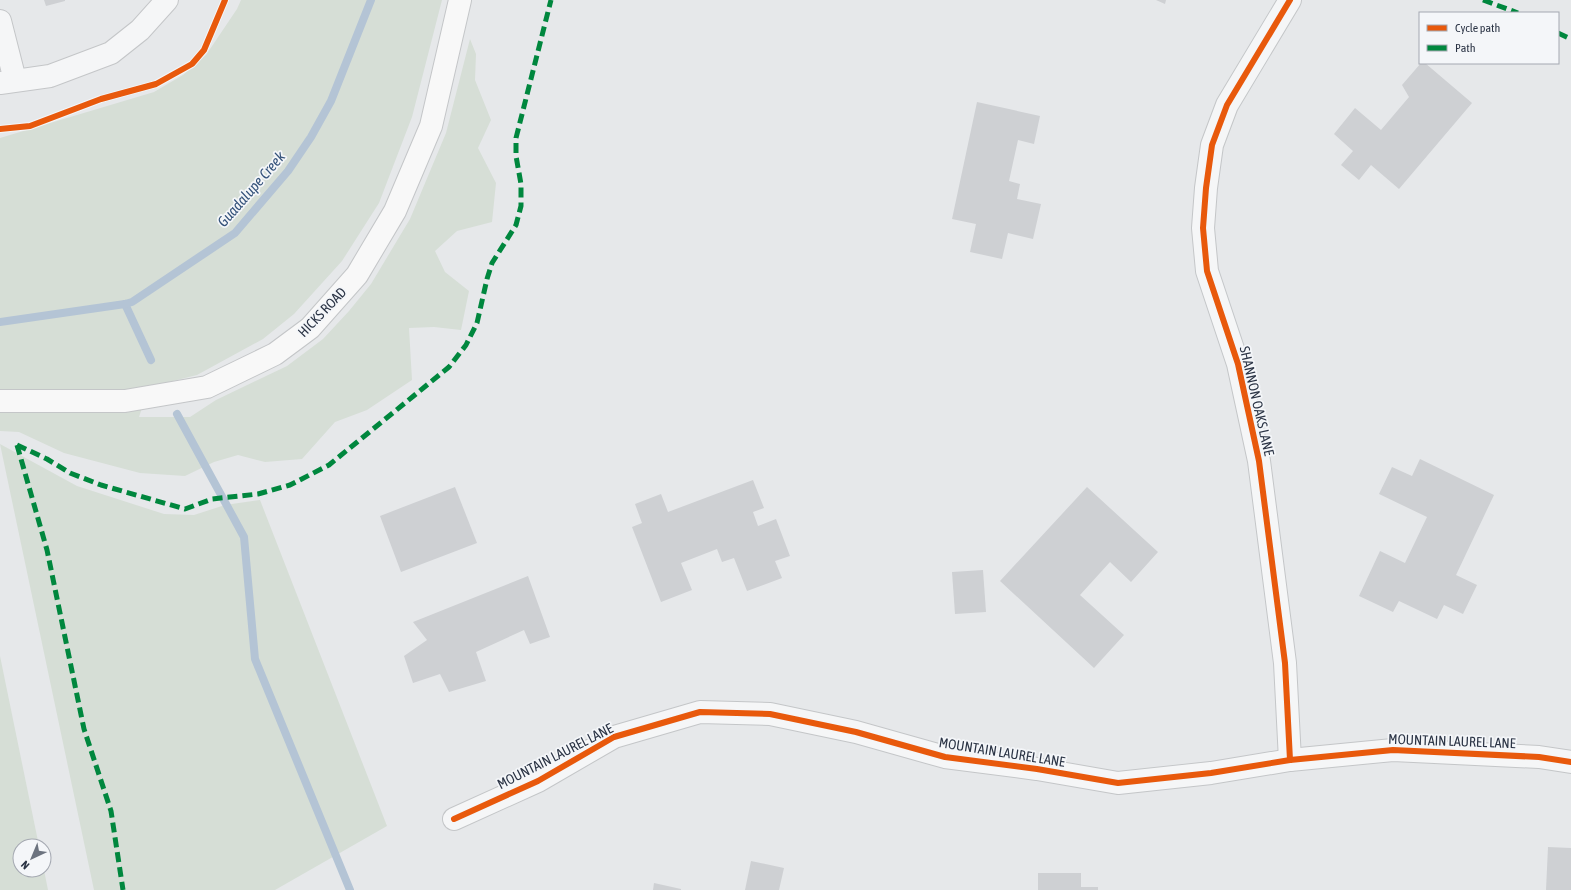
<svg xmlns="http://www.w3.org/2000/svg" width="1571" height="890" font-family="'Asap Condensed',sans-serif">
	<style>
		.green { fill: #d6ded6 }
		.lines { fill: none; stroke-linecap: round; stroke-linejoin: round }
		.stream { stroke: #b4c4d5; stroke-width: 8 }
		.building { fill: #ced0d3 }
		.street-casing { stroke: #c4c6c8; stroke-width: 24 }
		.secondary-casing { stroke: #c4c6c8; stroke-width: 24 }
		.street { stroke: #f5f6f7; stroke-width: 22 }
		.secondary { stroke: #f8f8f8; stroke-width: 22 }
		.quiet { stroke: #00873e; stroke-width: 5; stroke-dasharray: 10 5; stroke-linecap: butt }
		.cycleway-casing { stroke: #f4f6f9; stroke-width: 8 }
		.cycleway { stroke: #e8590c; stroke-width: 6 }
		.labels { text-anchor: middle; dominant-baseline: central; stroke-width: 3.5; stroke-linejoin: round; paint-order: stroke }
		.street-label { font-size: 14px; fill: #2b3445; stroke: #f4f6f9 }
		.water-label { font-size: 15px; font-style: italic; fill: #34527a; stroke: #f4f6f9 }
	</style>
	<rect width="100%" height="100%" fill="#e6e8ea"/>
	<!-- green -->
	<g class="green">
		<polygon points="241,0 442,0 412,117 379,203 342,261 294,314 263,339 197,375 149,387 139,417 190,417 216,400 287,366 323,339 349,311 371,284 410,219 446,133 470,39 476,54 475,80 491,120 478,148 496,183 492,222 457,231 435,251 445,272 469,291 461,330 434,327 409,328 412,380 367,410 335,422 302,459 265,462 238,455 214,462 185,476 140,473 64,453 19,432 0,431 0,138 154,92 183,75 206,55 237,9"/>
		<polygon points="0,444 77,486 164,514 194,515 225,505 260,500 387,826 275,890 94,890"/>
		<polygon points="0,656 39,846 20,846 20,870 44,870 48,890 0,890"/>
	</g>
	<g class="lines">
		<!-- stream -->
		<g class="stream">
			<polyline points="125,304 151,360"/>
			<polyline points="0,322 125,304 132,302 235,233 288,171 311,137 331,101 371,0"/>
			<polyline points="177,414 244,537 255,659 350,890"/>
		</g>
	</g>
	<!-- building -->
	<g class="building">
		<polygon points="44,0 65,0 65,1 46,6"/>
		<polygon points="1156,0 1166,0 1165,4"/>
		<polygon points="1421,63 1425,63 1472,103 1399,189 1371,165 1359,180 1341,165 1353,151 1334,134 1355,108 1381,130 1409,97 1402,85"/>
		<polygon points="977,102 1040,116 1034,144 1018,140 1009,181 1020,184 1017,199 1041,204 1033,239 1008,233 1002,259 970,252 976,224 952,219"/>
		<polygon points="1420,459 1494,495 1456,575 1477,585 1463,614 1444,605 1437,619 1399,601 1393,612 1359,596 1380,551 1405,563 1427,517 1379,494 1392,467 1412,476"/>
		<polygon points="753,480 764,508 753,512 758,526 776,519 790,556 775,561 782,578 747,591 734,558 722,562 717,549 681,563 692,590 661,602 632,527 642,523 635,504 661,494 668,512"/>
		<polygon points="455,487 477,543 401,572 380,516"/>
		<polygon points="1087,487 1158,552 1131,582 1110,562 1080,595 1124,635 1094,668 1000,581"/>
		<polygon points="983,570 986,612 955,614 952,572"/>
		<polygon points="528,576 550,637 530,644 524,630 476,652 486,681 449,692 440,674 413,683 404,656 427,640 413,622"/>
		<polygon points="1548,847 1571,848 1571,890 1546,890"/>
		<polygon points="751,861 784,868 779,890 745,890"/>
		<polygon points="1038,873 1081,873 1081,887 1098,887 1098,890 1038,890"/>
		<polygon points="654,883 681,889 681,890 653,890"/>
	</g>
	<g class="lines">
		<defs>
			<g id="street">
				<polyline points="0,21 15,80"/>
				<polyline points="0,83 50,76 111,53 140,30 167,0"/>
				<polyline points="1290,760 1285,663 1259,461 1238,364 1207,271 1203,228 1206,188 1212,145 1227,105 1290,0"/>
				<polyline points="454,819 538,781 614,737 700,712 770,714 856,732 945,757 1037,769 1118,783 1211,773 1290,760 1393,750 1539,757 1571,762"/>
			</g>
			<polyline id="secondary" points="0,401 125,401 207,387 275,354 310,328 357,275 395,211 431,126 460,0"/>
		</defs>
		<!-- street casing -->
		<use href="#street" class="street-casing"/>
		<!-- secondary casing -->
		<use href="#secondary" class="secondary-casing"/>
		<!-- street -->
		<use href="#street" class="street"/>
		<!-- secondary -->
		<use href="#secondary" class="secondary"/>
		<!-- quiet -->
		<g class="quiet">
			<polyline points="1483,0 1518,13"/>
			<polyline points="1558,33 1571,39"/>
			<polyline points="17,445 47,459 70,473 101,485 185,509 212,499 258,494 290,485 329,465 449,367 466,345 477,323 487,279 492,263 516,225 521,206 521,184 516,156 516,138 551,0"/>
			<polyline points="17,445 47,550 84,729 111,811 123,890"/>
		</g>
		<defs>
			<g id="cycleway">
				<polyline points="0,129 30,126 101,99 156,84 192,64 204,50 225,0"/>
				<polyline points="1290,760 1285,663 1259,461 1238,364 1207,271 1203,228 1206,188 1212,145 1227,105 1290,0"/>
				<polyline points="454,819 538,781 614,737 700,712 770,714 856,732 945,757 1037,769 1118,783 1211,773 1290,760 1393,750 1539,757 1571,762"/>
			</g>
		</defs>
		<!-- cycleway casing -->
		<use href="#cycleway" class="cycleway-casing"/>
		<!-- cycleway -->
		<use href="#cycleway" class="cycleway"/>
	</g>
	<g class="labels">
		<!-- street labels -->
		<g class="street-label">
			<text transform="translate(322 312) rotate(-46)">HICKS ROAD</text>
			<text transform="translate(1257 401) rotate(77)">SHANNON OAKS LANE</text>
			<text transform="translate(1452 741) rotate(2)">MOUNTAIN LAUREL LANE</text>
			<text transform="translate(1002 752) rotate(9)">MOUNTAIN LAUREL LANE</text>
			<text transform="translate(555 756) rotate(-27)">MOUNTAIN LAUREL LANE</text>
		</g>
		<!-- water labels -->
		<g class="water-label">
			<text transform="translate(251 189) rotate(-49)">Guadalupe Creek</text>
		</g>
	</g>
	<!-- legend -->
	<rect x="1419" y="12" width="140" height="52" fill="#f4f6f9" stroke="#a4a8b1"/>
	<rect x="1427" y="25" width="20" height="6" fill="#e8590c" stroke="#a4a8b1"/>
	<text x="1455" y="32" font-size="12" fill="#2b3445">Cycle path</text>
	<rect x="1427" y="45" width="20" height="6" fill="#00873e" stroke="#a4a8b1"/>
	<text x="1455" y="52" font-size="12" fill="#2b3445">Path</text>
	<!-- north arrow -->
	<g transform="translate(32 858) rotate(224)"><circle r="19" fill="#f4f6f9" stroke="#a4a8b1"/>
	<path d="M0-3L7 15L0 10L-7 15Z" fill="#6c737f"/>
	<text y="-6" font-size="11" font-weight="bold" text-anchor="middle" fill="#2b3445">N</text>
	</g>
</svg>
